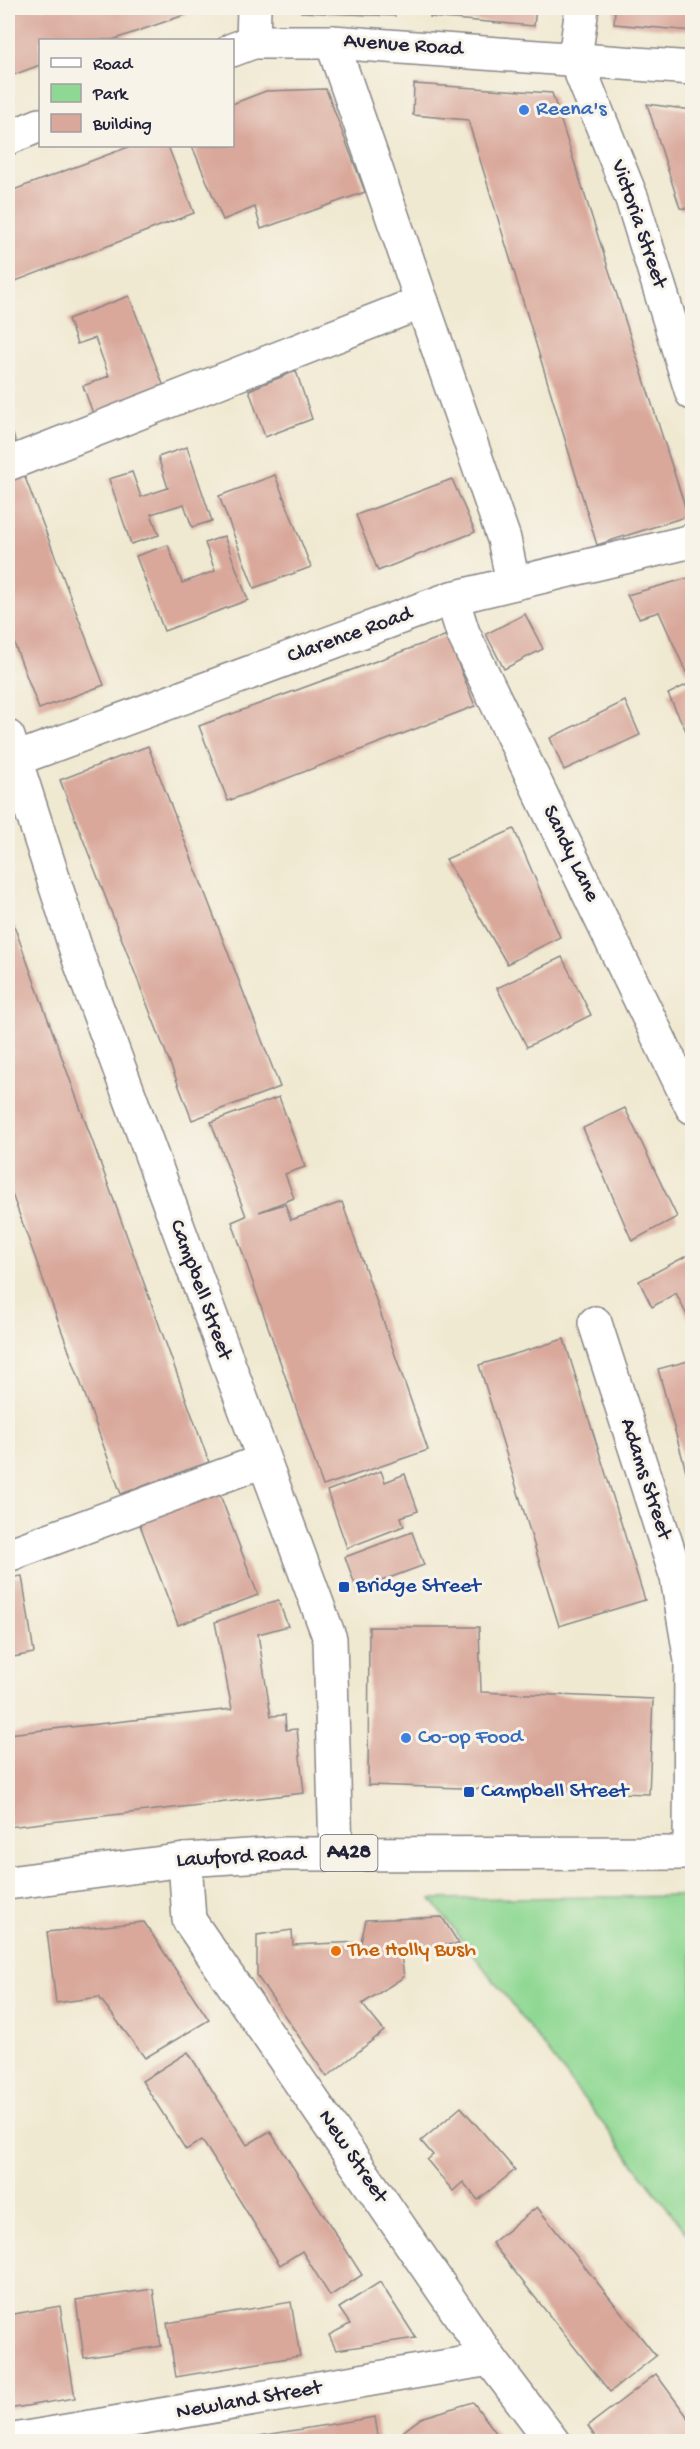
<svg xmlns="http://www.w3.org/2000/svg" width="700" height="2449" font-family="'Gochi Hand',sans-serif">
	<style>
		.green { fill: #8fd893; stroke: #587d67; stroke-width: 1.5 }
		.building { fill: #d9a89b }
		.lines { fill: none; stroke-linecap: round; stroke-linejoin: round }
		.minor-casing { stroke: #898686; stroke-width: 36 }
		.major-casing { stroke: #898686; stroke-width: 36 }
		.minor { stroke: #fff; stroke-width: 33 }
		.major { stroke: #fff; stroke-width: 33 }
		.shop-dot { fill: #3f7fe0; stroke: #f7f3e8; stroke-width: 2 }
		.transit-dot { fill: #1a4fb4; stroke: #f7f3e8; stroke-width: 2 }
		.food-dot { fill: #e8710a; stroke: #f7f3e8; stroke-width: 2 }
		.labels { text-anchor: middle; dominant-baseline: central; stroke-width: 6; stroke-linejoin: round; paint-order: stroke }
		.shield { fill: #f7f3e8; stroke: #62616f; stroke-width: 1.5 }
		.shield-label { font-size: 21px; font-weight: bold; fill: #22223b }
		.street-label { font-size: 22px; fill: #22223b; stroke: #f7f3e8 }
		.shop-label { font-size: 22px; fill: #366cbe; stroke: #f7f3e8; text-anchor: start }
		.transit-label { font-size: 22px; fill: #164399; stroke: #f7f3e8; text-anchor: start }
		.food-label { font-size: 22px; fill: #c56008; stroke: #f7f3e8; text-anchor: start }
	</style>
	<rect width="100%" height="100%" fill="#f7f3e8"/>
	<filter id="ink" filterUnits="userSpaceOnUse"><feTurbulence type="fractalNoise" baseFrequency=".0167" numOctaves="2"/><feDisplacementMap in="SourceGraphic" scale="12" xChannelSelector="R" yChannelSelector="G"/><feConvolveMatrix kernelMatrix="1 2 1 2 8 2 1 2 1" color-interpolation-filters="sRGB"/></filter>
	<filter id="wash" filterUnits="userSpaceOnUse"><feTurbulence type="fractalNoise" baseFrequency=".008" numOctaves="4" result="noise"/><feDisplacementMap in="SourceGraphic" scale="24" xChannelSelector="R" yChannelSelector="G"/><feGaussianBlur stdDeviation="1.35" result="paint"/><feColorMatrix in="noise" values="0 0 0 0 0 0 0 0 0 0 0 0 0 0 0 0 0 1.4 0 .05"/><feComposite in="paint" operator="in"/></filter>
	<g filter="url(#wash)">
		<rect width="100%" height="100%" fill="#f0e9d2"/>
		<!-- green -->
		<polygon class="green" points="692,1896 692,2240 431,1899"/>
		<g id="blocks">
			<!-- building -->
			<g class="building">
				<polygon points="8,8 205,8 112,40 40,40 40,65 8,77"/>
				<polygon points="301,8 395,8 395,16 301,12"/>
				<polygon points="430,8 536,8 534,26 430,17"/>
				<polygon points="615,8 692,8 692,31 614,24"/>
				<polygon points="414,84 552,93 688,516 597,545 468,120 413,115"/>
				<polygon points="326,89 365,192 261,229 255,207 223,220 192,146 232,146 232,104 266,91"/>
				<polygon points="647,104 692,110 692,209 680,208"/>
				<polygon points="131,146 168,146 194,213 8,284 8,192"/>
				<polygon points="129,296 166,392 95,419 83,386 109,376 95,338 77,344 68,319"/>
				<polygon points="296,371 312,419 265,437 249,390"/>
				<polygon points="8,421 17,445 8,449"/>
				<polygon points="187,447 212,521 192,527 184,504 151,514 159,535 131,544 109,479 132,472 141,497 168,488 158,457"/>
				<polygon points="23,472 104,685 39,709 8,627 8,478"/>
				<polygon points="275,475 311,567 254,588 219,496"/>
				<polygon points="452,479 475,532 378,571 356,515"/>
				<polygon points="224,536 248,600 164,631 136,556 168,545 182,583 215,571 205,543"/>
				<polygon points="692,577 692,669 686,672 659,612 639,618 627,595"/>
				<polygon points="525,614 543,649 504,669 486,634"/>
				<polygon points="447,635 475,706 228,801 199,726"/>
				<polygon points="692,682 692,743 668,694"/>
				<polygon points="625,701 640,735 564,770 550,738"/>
				<polygon points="148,746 280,1087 192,1120 60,780"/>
				<polygon points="514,829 560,937 507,964 446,859"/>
				<polygon points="8,909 209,1462 121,1494 8,1183"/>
				<polygon points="562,957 591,1015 527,1047 497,988"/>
				<polygon points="279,1097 305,1167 285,1174 294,1198 259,1212 285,1204 291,1220 342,1202 428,1450 323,1486 232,1222 246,1216 211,1122"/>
				<polygon points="625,1108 677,1217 632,1241 583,1128"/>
				<polygon points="692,1253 692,1326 676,1293 652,1307 639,1281"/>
				<polygon points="564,1339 645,1600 559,1626 479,1365"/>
				<polygon points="692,1360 692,1493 658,1369"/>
				<polygon points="381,1471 385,1482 405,1474 418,1511 401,1517 404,1526 347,1548 327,1491"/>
				<polygon points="217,1487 258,1595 178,1625 137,1517"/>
				<polygon points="412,1532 424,1565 357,1590 345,1557"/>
				<polygon points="22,1576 34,1653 8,1658 8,1578"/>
				<polygon points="278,1600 288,1626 258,1634 271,1716 285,1715 286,1730 297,1729 304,1793 8,1827 8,1734 232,1709 215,1622"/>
				<polygon points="369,1627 479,1627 481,1692 653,1699 649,1794 368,1785"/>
				<polygon points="442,1917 459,1944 400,1948 404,1977 362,2004 384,2031 327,2077 257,1976 257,1935 292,1930 293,1945 361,1942 366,1920"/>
				<polygon points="144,1922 209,2020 145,2058 99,1997 56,2003 47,1932"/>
				<polygon points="188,2052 247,2145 270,2131 362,2275 330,2296 302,2251 280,2265 202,2140 186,2150 142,2081"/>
				<polygon points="461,2107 515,2170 478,2200 463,2182 453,2191 427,2160 433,2155 421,2141"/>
				<polygon points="537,2207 656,2356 610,2392 492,2243"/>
				<polygon points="380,2282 416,2338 336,2350 329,2335 350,2324 339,2308"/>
				<polygon points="153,2289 161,2346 84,2358 76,2300"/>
				<polygon points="291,2302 300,2356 176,2377 167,2323"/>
				<polygon points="60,2306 75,2398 8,2409 8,2315"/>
				<polygon points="656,2374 692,2423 692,2442 599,2442 588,2426"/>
				<polygon points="473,2402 503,2442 406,2442 400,2434 421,2418"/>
				<polygon points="375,2417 379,2442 235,2442 235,2440"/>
			</g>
		</g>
	</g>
	<g filter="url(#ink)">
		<use href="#blocks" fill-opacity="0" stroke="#898686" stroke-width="1.5"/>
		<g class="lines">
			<defs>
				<g id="minor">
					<polyline points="253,42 254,8"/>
					<polyline points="332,42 504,539 513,583"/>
					<polyline points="232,50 253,42 332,42 692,68"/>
					<polyline points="575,58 632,199 692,393"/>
					<polyline points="575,58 582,8"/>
					<polyline points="8,138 40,125"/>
					<polyline points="8,464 422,302"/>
					<polyline points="452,598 463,633 692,1107"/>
					<polyline points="8,737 79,959 330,1639 336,1853"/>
					<polyline points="16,759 452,598 692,541"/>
					<polyline points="595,1323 677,1578 691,1661 690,1853"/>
					<polyline points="8,1555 263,1461"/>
					<polyline points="185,1860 189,1920 490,2359 553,2442"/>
					<polyline points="8,2441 490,2359"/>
				</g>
				<polyline id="major" points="8,1883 185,1860 280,1854 692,1853"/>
			</defs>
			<!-- minor casing -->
			<use href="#minor" class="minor-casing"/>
			<!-- major casing -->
			<use href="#major" class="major-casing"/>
			<!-- minor -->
			<use href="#minor" class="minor"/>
			<!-- major -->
			<use href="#major" class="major"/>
		</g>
	</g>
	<!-- markers -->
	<g class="shop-dot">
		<circle cx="524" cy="110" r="6"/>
		<circle cx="406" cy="1738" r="6"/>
	</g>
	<g class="transit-dot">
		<rect x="338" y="1581" width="12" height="12" rx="3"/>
		<rect x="463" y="1786" width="12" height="12" rx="3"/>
	</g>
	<circle class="food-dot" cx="336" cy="1951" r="6"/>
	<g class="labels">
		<!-- shield labels -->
		<rect class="shield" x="320.5" y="1835" width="57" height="36" rx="4.5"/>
		<g class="shield-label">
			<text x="349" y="1853">A428</text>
		</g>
		<!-- street labels -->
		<g class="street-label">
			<text transform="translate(403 46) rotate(4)">Avenue Road</text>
			<text transform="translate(638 224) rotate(71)">Victoria Street</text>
			<text transform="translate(350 636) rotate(-20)">Clarence Road</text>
			<text transform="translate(570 854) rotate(64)">Sandy Lane</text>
			<text transform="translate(200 1290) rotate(70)">Campbell Street</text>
			<text transform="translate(645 1479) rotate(72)">Adams Street</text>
			<text transform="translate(241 1858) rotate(-3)">Lawford Road</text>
			<text transform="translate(352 2157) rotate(56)">New Street</text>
			<text transform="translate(249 2401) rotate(-10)">Newland Street</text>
		</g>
		<!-- shop labels -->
		<g class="shop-label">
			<text x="536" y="110">Reena's</text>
			<text x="418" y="1738">Co-op Food</text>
		</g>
		<!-- transit labels -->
		<g class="transit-label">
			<text x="356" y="1587">Bridge Street</text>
			<text x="481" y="1792">Campbell Street</text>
		</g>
		<!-- food labels -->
		<g class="food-label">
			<text x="348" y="1951">The Holly Bush</text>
		</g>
	</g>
	<!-- margin -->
	<rect width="700" height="2449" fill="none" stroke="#f7f3e8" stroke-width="30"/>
	<!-- legend -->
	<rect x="39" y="39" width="195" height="108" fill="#f7f3e8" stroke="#a29fa3" stroke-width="1.5"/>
	<rect x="51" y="58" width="30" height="9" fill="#ffffff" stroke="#a29fa3" stroke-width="1.5"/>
	<text x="93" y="69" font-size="18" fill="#22223b">Road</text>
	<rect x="51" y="84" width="30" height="18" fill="#8fd893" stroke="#a29fa3" stroke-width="1.5"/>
	<text x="93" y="99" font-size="18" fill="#22223b">Park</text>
	<rect x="51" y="114" width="30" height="18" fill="#d9a89b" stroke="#a29fa3" stroke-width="1.5"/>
	<text x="93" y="129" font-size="18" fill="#22223b">Building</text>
</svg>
